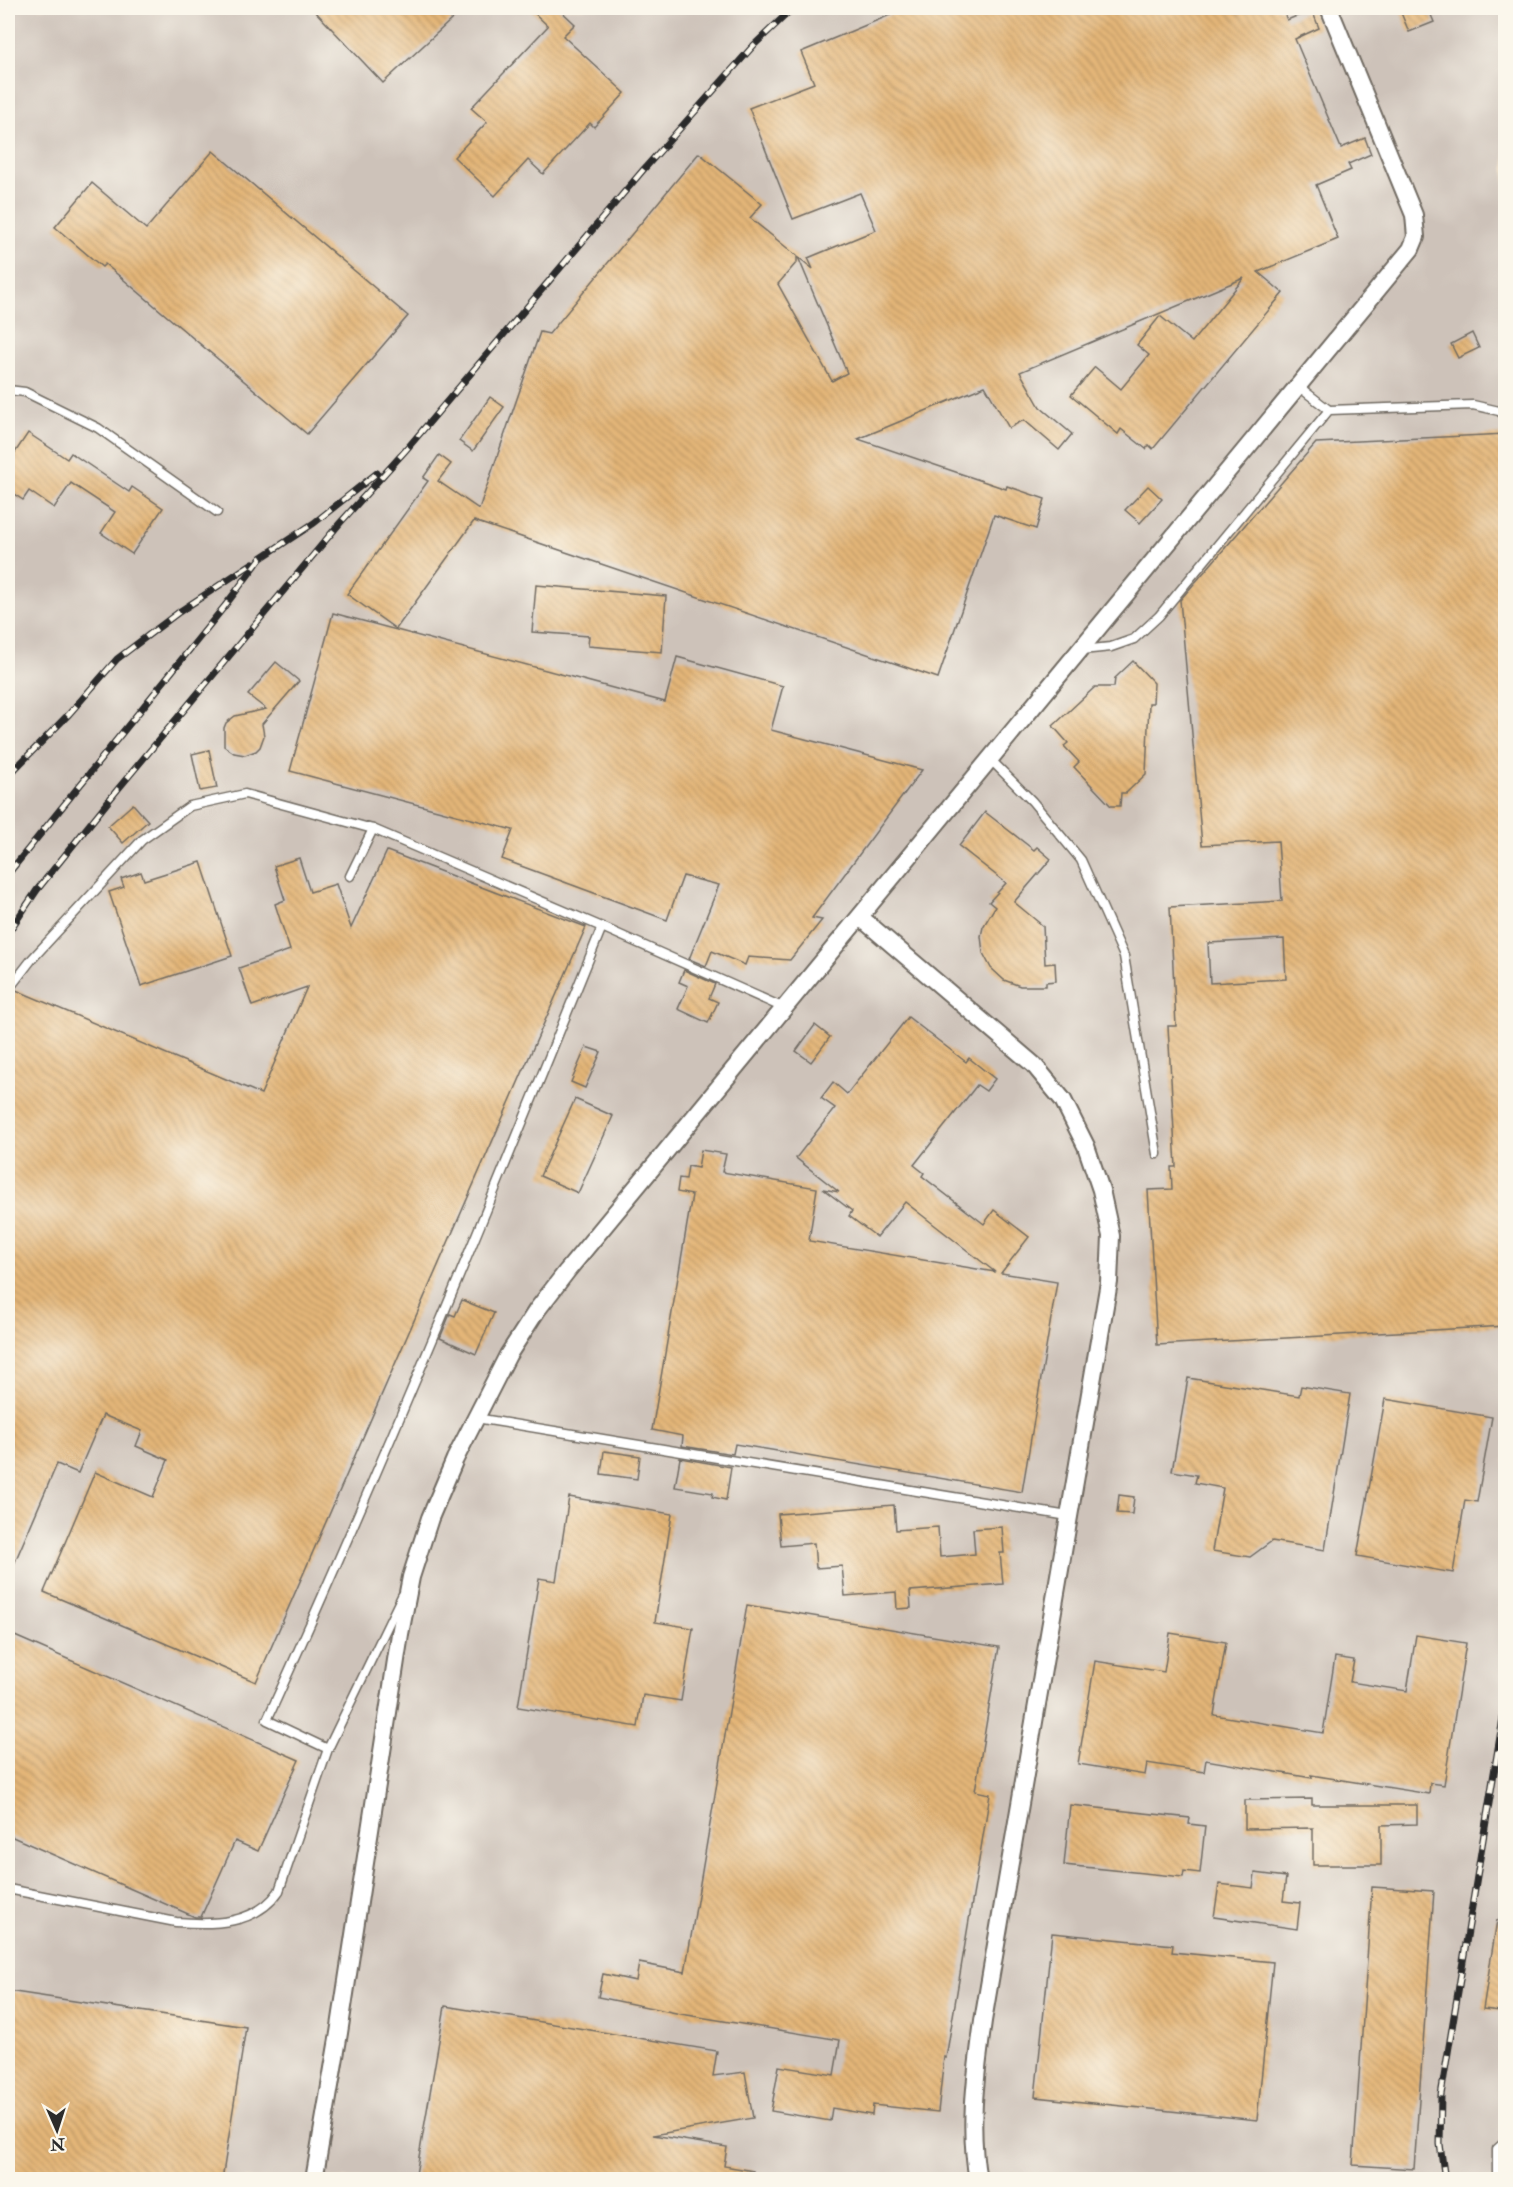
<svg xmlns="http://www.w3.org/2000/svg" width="1513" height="2187" font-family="'IM FELL Double Pica',serif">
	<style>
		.industrial { fill: #cdc2b9 }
		.building { fill: url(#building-back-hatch); fill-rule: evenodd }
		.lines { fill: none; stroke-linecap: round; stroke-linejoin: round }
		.lane-casing { stroke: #716b62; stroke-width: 11 }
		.street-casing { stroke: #716b62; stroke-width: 20 }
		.lane { stroke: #fff; stroke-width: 8 }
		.street { stroke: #fff; stroke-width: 16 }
		.rail-casing { stroke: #2b2b2b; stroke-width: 7 }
		.rail { stroke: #fbf7ec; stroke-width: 4.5; stroke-dasharray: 14; stroke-linecap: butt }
	</style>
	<defs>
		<pattern id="building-back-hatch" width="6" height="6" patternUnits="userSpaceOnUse" patternTransform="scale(1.5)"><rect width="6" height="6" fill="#e4b678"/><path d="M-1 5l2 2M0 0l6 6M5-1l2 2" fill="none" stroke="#b99463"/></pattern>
	</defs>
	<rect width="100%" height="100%" fill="#fbf7ec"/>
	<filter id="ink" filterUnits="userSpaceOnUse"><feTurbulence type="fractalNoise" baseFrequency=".0167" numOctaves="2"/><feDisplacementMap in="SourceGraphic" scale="12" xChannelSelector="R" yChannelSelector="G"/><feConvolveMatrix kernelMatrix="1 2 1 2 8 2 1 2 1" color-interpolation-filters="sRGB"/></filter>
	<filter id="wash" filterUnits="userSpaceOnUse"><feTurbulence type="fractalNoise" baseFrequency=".008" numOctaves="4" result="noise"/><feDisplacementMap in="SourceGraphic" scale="24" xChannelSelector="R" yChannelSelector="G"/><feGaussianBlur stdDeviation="1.35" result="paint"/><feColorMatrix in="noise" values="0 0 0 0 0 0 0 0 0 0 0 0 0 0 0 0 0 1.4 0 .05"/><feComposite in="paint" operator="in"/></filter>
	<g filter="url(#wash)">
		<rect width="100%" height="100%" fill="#f4e2c7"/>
		<!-- industrial -->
		<rect class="industrial" x="8" y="8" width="1497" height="2171"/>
		<g id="blocks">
			<!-- building -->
			<g class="building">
				<polygon points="312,8 464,8 383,83"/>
				<polygon points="529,8 558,8 575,24 563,36 625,93 594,127 590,123 543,174 528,160 495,196 454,157 487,122 471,108 548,26"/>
				<polygon points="907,8 1282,8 1287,20 1312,10 1319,28 1295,39 1341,148 1365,138 1371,154 1348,164 1351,170 1316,185 1338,239 1258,272 1283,293 1153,449 1149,445 1146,449 1121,429 1118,434 1071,395 1095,367 1121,389 1149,355 1137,345 1160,316 1192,342 1244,278 1020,372 1040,407 1072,434 1059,450 1024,420 1009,428 985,386 858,439 1006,489 1007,486 1045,499 1036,529 994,515 938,678 474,521 396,629 347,594 428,481 423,478 439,455 451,464 438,481 479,509 540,332 549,334 699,153 762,204 750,218 797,256 797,262 778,284 832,381 847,373 798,257 813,269 808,258 876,230 860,193 793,219 749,108 814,83 801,52"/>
				<polygon points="1399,8 1428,8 1434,22 1409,32"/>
				<polygon points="213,151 408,316 307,434 105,264 102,267 55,227 92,183 146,229"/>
				<polygon points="1472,333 1479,348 1458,358 1451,344"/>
				<polygon points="490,397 504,407 473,451 459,441"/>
				<polygon points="28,433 67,459 71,453 129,492 132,487 163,508 132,554 101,533 115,512 71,483 54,508 29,491 23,500 8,490 8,463"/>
				<path d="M1506,434V1326L1157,1345L1148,1190L1172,1189L1171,1167H1176L1168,1026H1176L1170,907L1282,901L1278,841L1202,845L1180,600L1316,443ZM1284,939L1286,979L1210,983L1208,943Z"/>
				<polygon points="1148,486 1162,499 1140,523 1125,510"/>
				<polygon points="536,585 666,596 662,652 588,646 589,636 532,632"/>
				<polygon points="333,613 665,702 677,657 783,686 771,730 922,770 812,918 822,920 790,960 748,957 745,965 712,951 706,966 689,959 719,885 683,876 667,920 502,859 513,830 290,771"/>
				<polygon points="1133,661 1154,683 1153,703 1149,703 1146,774 1126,793 1121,793 1120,806 1111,806 1074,767 1079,762 1064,746 1068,743 1053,726 1095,687 1114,687 1115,678"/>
				<polygon points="276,662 299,681 262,724 264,736 260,747 256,751 245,755 234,753 224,746 224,728 226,723 235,716 266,709 248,695"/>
				<polygon points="209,750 217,788 200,791 192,754"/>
				<polygon points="133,804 148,821 123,843 108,826"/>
				<polygon points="985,812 1034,850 1037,847 1051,859 1014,902 1043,926 1045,964 1055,963 1056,981 1046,982 1046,986 1020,986 1004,980 991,968 983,953 981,936 983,927 995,907 989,902 1006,883 959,846"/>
				<polygon points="387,851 586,927 256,1682 44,1592 95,1472 153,1497 168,1460 136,1446 142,1431 103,1415 78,1473 57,1464 8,1578 8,1006 16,990 261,1094 307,987 252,1006 239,968 290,950 275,904 285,900 274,866 299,858 310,892 336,884 351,928"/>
				<polygon points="201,862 232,956 141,986 109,892 124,887 121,879 141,872 144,880"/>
				<polygon points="684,970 715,984 709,998 718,1002 708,1023 678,1009 688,986 679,982"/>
				<polygon points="908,1017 966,1062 969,1058 995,1079 986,1091 977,1085 914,1165 924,1173 922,1176 984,1224 994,1210 1029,1237 1001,1273 1057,1282 1022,1492 735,1444 733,1454 682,1446 683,1436 652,1430 692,1195 677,1192 679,1178 686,1179 688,1166 698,1168 701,1150 726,1154 722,1172 817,1188 809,1241 995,1272 905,1202 877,1237 849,1216 852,1211 823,1189 839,1192 796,1158 835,1108 821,1098 833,1082 847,1094"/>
				<polygon points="815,1025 830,1037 811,1062 796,1051"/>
				<polygon points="586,1047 601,1052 585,1088 571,1082"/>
				<polygon points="575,1099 613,1116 578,1193 540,1176"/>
				<polygon points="462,1300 494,1313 476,1354 440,1338 450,1314 455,1316"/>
				<polygon points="1188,1378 1299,1396 1301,1386 1350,1394 1325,1550 1272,1541 1250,1557 1212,1551 1223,1488 1195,1483 1197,1475 1172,1471"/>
				<polygon points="1385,1399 1492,1417 1477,1502 1465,1500 1453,1573 1357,1556"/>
				<polygon points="604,1451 640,1456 637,1479 601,1474"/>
				<polygon points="680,1458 731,1467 726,1500 712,1497 713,1493 675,1487"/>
				<polygon points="1119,1495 1134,1497 1132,1514 1117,1513"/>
				<polygon points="569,1497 672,1514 655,1622 693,1628 681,1701 643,1695 638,1727 518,1707 539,1578 556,1581"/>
				<polygon points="894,1505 896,1530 938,1527 940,1557 975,1554 973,1529 1002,1527 1004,1553 1000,1553 1003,1584 910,1591 911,1608 897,1609 896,1592 845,1596 842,1566 816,1568 814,1543 781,1546 778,1514"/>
				<polygon points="747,1605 999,1647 975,1791 990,1794 946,2058 944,2057 938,2112 873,2105 872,2115 832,2108 830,2121 771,2111 779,2066 834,2075 840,2040 681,2014 598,1997 603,1974 636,1981 639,1963 685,1972"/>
				<polygon points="8,1633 299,1760 258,1851 235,1841 201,1917 195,1917 8,1835"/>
				<polygon points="1170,1633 1226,1642 1214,1715 1323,1733 1335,1657 1354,1660 1350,1682 1407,1691 1416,1635 1466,1643 1444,1785 1430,1783 1429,1794 1311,1775 1312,1778 1206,1760 1204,1772 1147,1763 1145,1775 1078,1764 1095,1661 1164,1672"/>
				<polygon points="1312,1799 1312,1805 1417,1805 1417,1824 1381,1825 1381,1865 1313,1865 1313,1828 1245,1829 1245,1800"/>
				<polygon points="1070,1805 1190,1818 1189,1824 1205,1826 1200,1873 1184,1871 1183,1877 1064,1865"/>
				<polygon points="1255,1873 1286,1877 1283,1901 1300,1903 1297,1929 1214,1917 1219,1884 1253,1888"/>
				<polygon points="1372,1887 1434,1891 1414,2169 1353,2165"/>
				<polygon points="1497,1920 1506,1920 1506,1978 1500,2011 1483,2009"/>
				<polygon points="1052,1933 1173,1945 1172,1952 1273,1962 1257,2120 1035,2097"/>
				<polygon points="8,1991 246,2027 222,2180 8,2180"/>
				<polygon points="445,2006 717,2051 713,2076 745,2072 753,2118 653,2135 727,2147 724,2166 753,2171 753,2180 415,2180"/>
			</g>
		</g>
	</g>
	<g filter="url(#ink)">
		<use href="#blocks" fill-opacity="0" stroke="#716b62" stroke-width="1.5"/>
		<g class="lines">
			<defs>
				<g id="lane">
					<polyline points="1298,386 1329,410"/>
					<polyline points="8,390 25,392 98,428 217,512"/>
					<polyline points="1082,650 1111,647 1134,639 1159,616 1329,410 1473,405 1499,411 1506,416"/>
					<polyline points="990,759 1032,801 1081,860 1124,956 1157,1154"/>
					<polyline points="373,829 602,927"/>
					<polyline points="8,990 32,959 142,840 190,806 245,794 373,829 350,876"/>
					<polyline points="476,1418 1068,1516"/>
					<path d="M328,1749L267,1720C386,1459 494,1193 602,927L784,1008"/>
					<path d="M8,1889L176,1922C213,1925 256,1925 279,1891L328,1749L402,1596"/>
					<polyline points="1497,2180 1497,2149 1506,2141"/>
				</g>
				<g id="street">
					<path d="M860,917L1034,1065L1063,1100L1086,1146L1101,1190L1111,1236L1109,1282L983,2021C976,2074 968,2126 978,2180"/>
					<polyline points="314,2180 339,2033 400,1634 411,1577 430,1518 455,1459 508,1355 537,1310 567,1271 1411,249 1416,237 1414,215 1329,8"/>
				</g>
			</defs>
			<!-- lane casing -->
			<use href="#lane" class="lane-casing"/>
			<!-- street casing -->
			<use href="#street" class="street-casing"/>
			<!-- lane -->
			<use href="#lane" class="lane"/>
			<!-- street -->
			<use href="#street" class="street"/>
			<defs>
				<g id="rail">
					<polyline points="8,776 69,714 117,659 179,612 253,563"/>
					<polyline points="8,874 224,607 261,558 314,523 377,473"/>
					<polyline points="8,933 37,890 118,789 340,523 405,451 644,169 754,45 793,8"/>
					<polyline points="1445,2180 1440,2144 1441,2095 1506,1700"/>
				</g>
			</defs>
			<!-- rail casing -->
			<use href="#rail" class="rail-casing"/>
			<!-- rail -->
			<use href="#rail" class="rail"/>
		</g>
	</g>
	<!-- margin -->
	<rect width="1513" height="2187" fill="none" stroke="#fbf7ec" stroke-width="30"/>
	<!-- north arrow -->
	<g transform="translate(57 2130) rotate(177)" stroke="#fbf7ec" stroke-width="4.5" paint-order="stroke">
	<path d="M0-4.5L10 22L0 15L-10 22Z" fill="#2b2b2b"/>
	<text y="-9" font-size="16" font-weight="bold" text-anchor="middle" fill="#2b2b2b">N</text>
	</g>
</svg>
